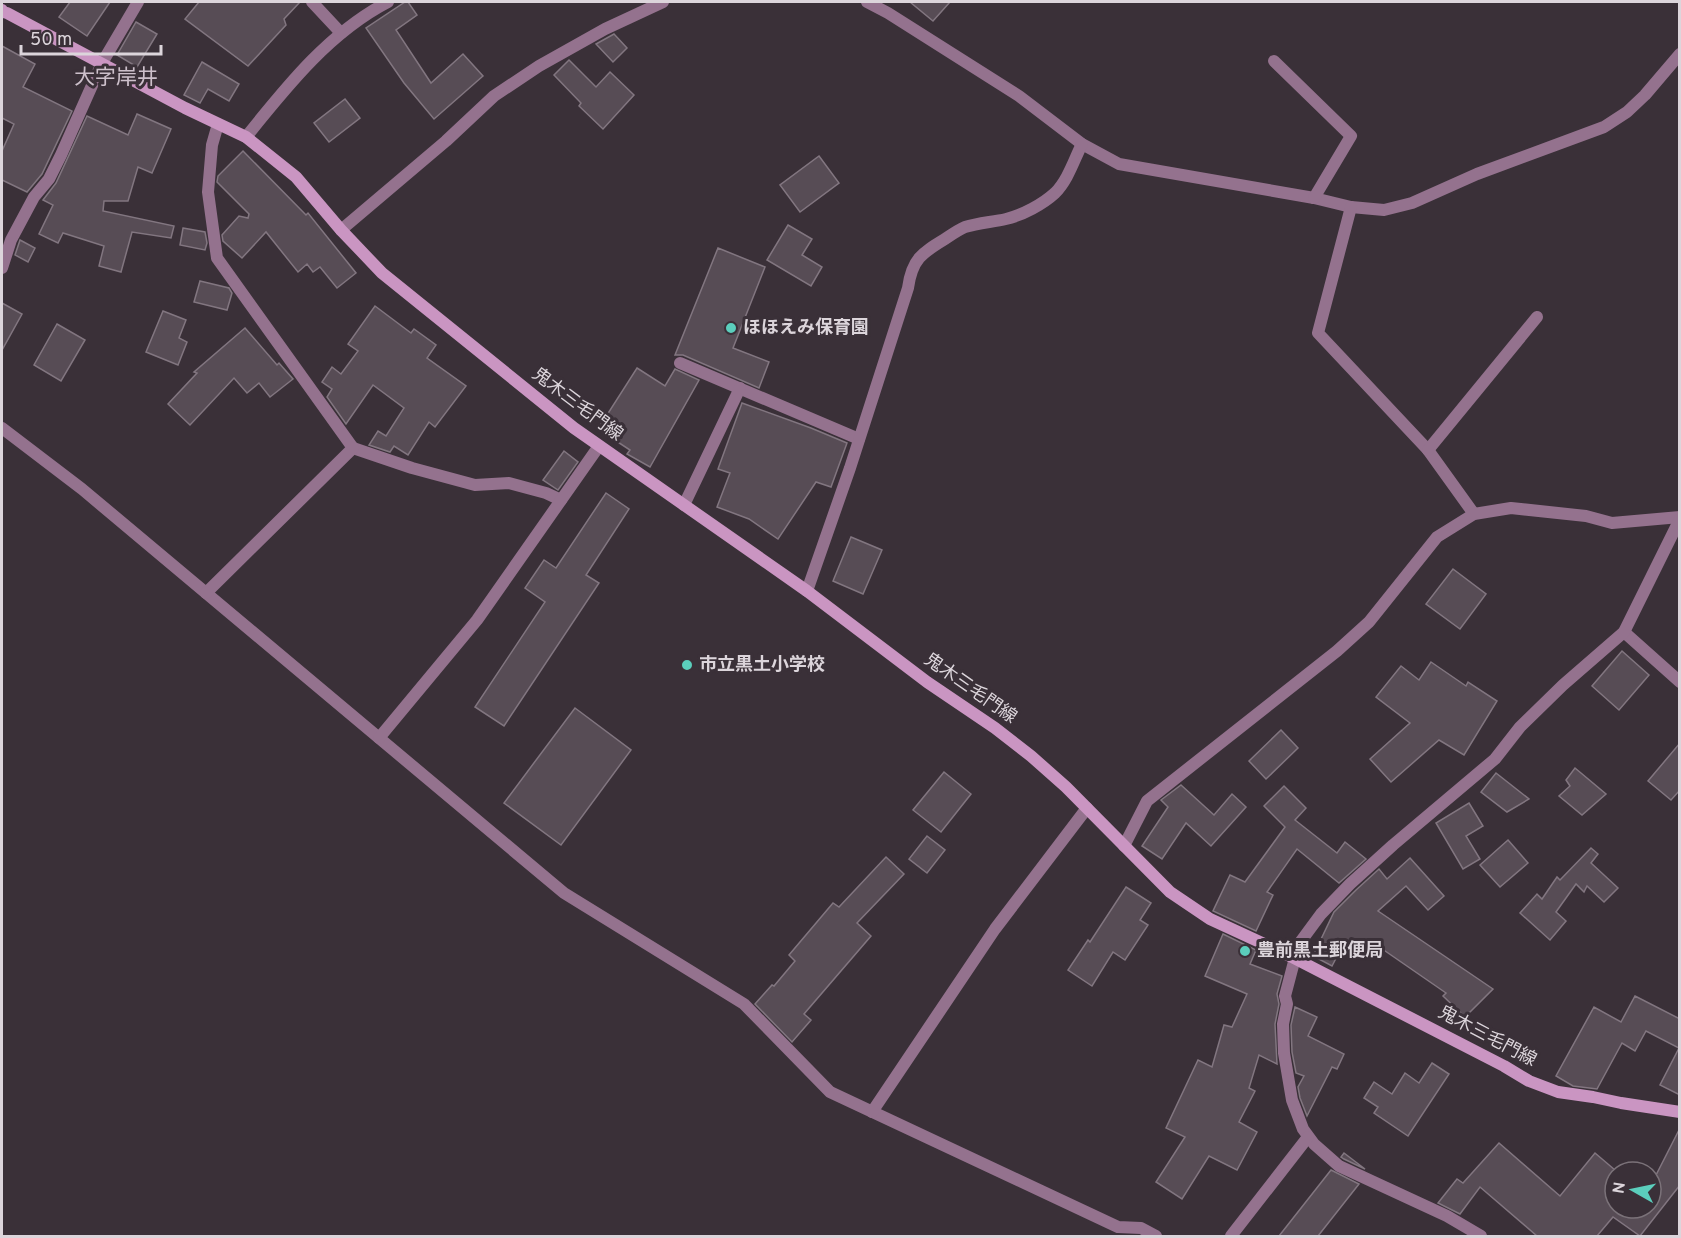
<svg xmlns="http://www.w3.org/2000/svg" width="1681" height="1238" font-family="Overpass,'Noto Sans JP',sans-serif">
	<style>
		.building { fill: #574c55; stroke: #827680; stroke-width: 1.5 }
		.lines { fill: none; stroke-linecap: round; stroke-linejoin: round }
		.street { stroke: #94728e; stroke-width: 12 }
		.secondary { stroke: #ca95c2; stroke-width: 12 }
		.poi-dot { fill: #5bcebc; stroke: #3a3038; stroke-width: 2 }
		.labels { text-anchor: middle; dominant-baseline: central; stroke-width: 6; stroke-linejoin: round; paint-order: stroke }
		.poi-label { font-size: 18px; font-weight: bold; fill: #dcd5db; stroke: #3a3038; text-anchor: start }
		.street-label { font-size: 18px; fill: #dcd5db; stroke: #3a3038 }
		.quarter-label { font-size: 21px; fill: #cdc0cb; stroke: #3a3038 }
	</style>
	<rect width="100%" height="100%" fill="#3a3038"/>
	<!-- building -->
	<g class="building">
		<polygon points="70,2 110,2 87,36 59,17"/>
		<polygon points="199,2 300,2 284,19 286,25 248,66 185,19"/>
		<polygon points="405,2 408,2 417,15 396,30 431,83 463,54 483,76 434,119 404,83 366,28"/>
		<polygon points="910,2 950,2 933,21"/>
		<polygon points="136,22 157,34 137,67 117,55"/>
		<polygon points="614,34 627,48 613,62 596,44"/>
		<polygon points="2,46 35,64 23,87 72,111 42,174 27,192 2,180 2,151 14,124 2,118"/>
		<polygon points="569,60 596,87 610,72 634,95 603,129 579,106 581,103 554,75"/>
		<polygon points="202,62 239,84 229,101 208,89 200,103 184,95"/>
		<polygon points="345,99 360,118 329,142 314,123"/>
		<polygon points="137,114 171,129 152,173 138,167 128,201 104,201 103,211 174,226 171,238 132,232 121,272 99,266 104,246 63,233 58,243 39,234 53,205 43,200 56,183 87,116 128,135"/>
		<polygon points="243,151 306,215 308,213 356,273 337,288 320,267 313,272 307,264 298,272 266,232 242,258 223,241 222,235 239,216 248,218 249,214 217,182 218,176"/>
		<polygon points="819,156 839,183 800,212 780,185"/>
		<polygon points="788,225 812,239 802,255 822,267 811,286 767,260"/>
		<polygon points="183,228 205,232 207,243 205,250 180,245"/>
		<polygon points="20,240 35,248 28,262 15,255"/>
		<polygon points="718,248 765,267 733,348 769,362 759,388 683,355 675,355"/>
		<polygon points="200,281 229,288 232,293 227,310 194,302"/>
		<polygon points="2,303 22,314 2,350"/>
		<polygon points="375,306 411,333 414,329 436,345 427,358 466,386 435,427 429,422 408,455 394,446 390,452 369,445 378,431 386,436 404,408 373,385 346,424 327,397 332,389 322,382 332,367 341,374 358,351 348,344"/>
		<polygon points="163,311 186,320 179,338 187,342 178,365 146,352"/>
		<polygon points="57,324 85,340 61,381 34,365"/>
		<polygon points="245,328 277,365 279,363 293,379 270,397 259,383 247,393 234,378 190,425 168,404 197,373 194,372"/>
		<polygon points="637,368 665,386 675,369 699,380 650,467 627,454 630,450 598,429"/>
		<polygon points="742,403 811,428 847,443 831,487 816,482 778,539 749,519 717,507 730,473 718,469"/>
		<polygon points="564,451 578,462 558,490 543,480"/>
		<polygon points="606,493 629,509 586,575 599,583 504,726 475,707 545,602 525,588 544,560 556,568"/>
		<polygon points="851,537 882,550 863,594 833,581"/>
		<polygon points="1453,569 1486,594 1460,629 1426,604"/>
		<polygon points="1622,651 1649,675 1619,710 1592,686"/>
		<polygon points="1431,662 1466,686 1468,682 1497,701 1464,755 1439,740 1391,782 1370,759 1410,723 1376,697 1401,666 1419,680"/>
		<polygon points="575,708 631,750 561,845 504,803"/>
		<polygon points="1281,730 1298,748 1266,779 1249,761"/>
		<polygon points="1680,743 1680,790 1671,800 1648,781"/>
		<polygon points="1575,768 1606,794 1582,815 1559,796 1570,786 1566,780"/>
		<polygon points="944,772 971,794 941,832 913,810"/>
		<polygon points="1496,773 1529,799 1507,812 1481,792"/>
		<polygon points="1181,785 1214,815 1232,794 1246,807 1211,846 1186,823 1162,859 1142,846 1168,807 1161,800"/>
		<polygon points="1284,786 1306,808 1295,820 1337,853 1345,842 1366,859 1339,883 1297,849 1267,892 1273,895 1256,931 1213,911 1230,875 1245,882 1285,827 1264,806"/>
		<polygon points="1469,803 1483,826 1466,836 1480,859 1463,869 1436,823"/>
		<polygon points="927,836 945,850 927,873 909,859"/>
		<polygon points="1508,840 1528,863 1500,887 1480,865"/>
		<polygon points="1591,848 1598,854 1591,863 1618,888 1604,902 1587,886 1584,892 1576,884 1556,912 1566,921 1550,940 1520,913 1537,894 1542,899 1557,877 1560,880"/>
		<polygon points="886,857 904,874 857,923 871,936 804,1014 811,1020 792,1042 755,1004 772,985 774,986 795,961 789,955 833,903 839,907"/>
		<polygon points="1410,858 1444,896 1428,910 1406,886 1378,911 1493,989 1465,1017 1443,996 1446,993 1375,944 1366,958 1344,943 1332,966 1313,956 1334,912 1356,890 1379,869 1387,879"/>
		<polygon points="1126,887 1151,903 1140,920 1148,925 1125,960 1113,952 1092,986 1068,970 1088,940 1090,942"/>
		<polygon points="1223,934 1256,950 1250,964 1282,976 1277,994 1279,1004 1275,1024 1277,1064 1259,1055 1249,1088 1255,1091 1239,1122 1257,1132 1237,1170 1209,1156 1182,1199 1156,1182 1185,1137 1166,1128 1198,1060 1212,1067 1224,1025 1232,1027 1247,994 1205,976"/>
		<polygon points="1635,996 1680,1019 1680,1095 1660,1085 1679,1048 1646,1031 1635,1051 1622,1043 1597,1089 1573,1086 1556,1076 1594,1007 1621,1022"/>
		<polygon points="1295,1007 1317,1017 1308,1036 1344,1054 1337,1069 1332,1067 1307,1116 1300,1098 1298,1087 1304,1076 1296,1073 1292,1052 1291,1025"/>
		<polygon points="1432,1063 1449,1074 1408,1136 1374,1113 1378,1107 1364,1098 1374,1082 1392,1094 1405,1073 1419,1083"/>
		<polygon points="1680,1128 1680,1185 1640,1236 1613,1217 1597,1236 1537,1236 1480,1187 1460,1214 1438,1203 1457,1179 1463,1183 1499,1143 1560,1196 1595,1153 1615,1170 1615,1208 1651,1208 1651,1185"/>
		<polygon points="1344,1153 1365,1169 1344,1159 1341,1157"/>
		<polygon points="1331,1170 1359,1184 1318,1236 1279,1236"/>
	</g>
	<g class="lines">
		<!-- street -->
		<g class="street">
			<polyline points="312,2 341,33"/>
			<polyline points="867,2 888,13 1019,96 1082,144 1119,164 1314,198 1351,207 1384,210 1412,203 1477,174 1604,127 1627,112 1645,95 1680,54"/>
			<polyline points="1274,61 1351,136 1314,198"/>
			<path d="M246,137C287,86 330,32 388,2"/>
			<polyline points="1351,207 1318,333 1428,450 1474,514"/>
			<polyline points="341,230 446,141 494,96 539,66 605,29 663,2"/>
			<polyline points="2,268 11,240 34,197 49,179 61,155 102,63 138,2"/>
			<polyline points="680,363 859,439"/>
			<polyline points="2,428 82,489 564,893 744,1004 830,1092 1118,1227 1141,1228 1156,1236"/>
			<polyline points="353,448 412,468 475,485 509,483 546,493 561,500"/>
			<polyline points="1428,450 1537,317"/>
			<polyline points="684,505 740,388"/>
			<path d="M807,591L850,468L908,288C912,259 922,253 945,239C951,235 958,230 965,227C978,223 993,222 1006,219C1023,215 1043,204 1055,193C1068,180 1074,160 1082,144"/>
			<polyline points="206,593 353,448 217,258 208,192 212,145 218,124"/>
			<polyline points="1624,632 1680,682"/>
			<polyline points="379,738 477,620 599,446"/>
			<polyline points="1124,846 1147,801 1337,651 1369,622 1437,537 1474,514 1511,508 1586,516 1612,523 1680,517"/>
			<polyline points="1290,956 1321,914 1350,884 1393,845 1495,759 1520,727 1563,685 1624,632 1680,519"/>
			<polyline points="1295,958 1285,996 1287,1004 1283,1024 1284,1053 1292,1100 1303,1129 1314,1144 1339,1166 1447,1216 1481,1236"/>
			<polyline points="872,1112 995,929 1087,808"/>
			<polyline points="1231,1236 1308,1137"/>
		</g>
		<!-- secondary -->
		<polyline class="secondary" points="2,10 3,12 7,13 185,108 246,137 296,177 341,230 382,273 574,428 807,591 927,682 995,728 1031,756 1066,787 1170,892 1210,919 1290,956 1504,1066 1529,1081 1558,1092 1593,1097 1621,1103 1680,1112"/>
	</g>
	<!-- markers -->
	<g class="poi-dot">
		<circle cx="731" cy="328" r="6"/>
		<circle cx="687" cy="665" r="6"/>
		<circle cx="1245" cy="951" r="6"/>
	</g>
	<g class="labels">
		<!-- poi labels -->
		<g class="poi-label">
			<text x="743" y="328">ほほえみ保育園</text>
			<text x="699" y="665">市立黒土小学校</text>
			<text x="1257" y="951">豊前黒土郵便局</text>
		</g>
		<!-- street labels -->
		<g class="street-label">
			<text transform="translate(577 405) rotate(37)">鬼木三毛門線</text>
			<text transform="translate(970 689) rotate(35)">鬼木三毛門線</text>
			<text transform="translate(1487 1037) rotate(28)">鬼木三毛門線</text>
		</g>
		<!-- quarter labels -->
		<g class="quarter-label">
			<text x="116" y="78">大字岸井</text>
		</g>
	</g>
	<!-- border -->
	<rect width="1681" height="1238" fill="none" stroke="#dcd5db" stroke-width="6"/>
	<!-- north arrow -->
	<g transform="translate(1633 1190) rotate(279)"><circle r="28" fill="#3a3038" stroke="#7b7279" stroke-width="1.5"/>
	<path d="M0-4.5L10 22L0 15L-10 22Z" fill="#5bcebc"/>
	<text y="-9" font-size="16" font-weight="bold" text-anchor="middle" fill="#dcd5db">N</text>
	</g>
	<!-- scale -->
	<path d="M21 45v9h140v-9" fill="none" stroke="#dcd5db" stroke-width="3"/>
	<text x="30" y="45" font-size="18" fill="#dcd5db" stroke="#3a3038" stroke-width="4.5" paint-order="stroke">50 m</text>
</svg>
